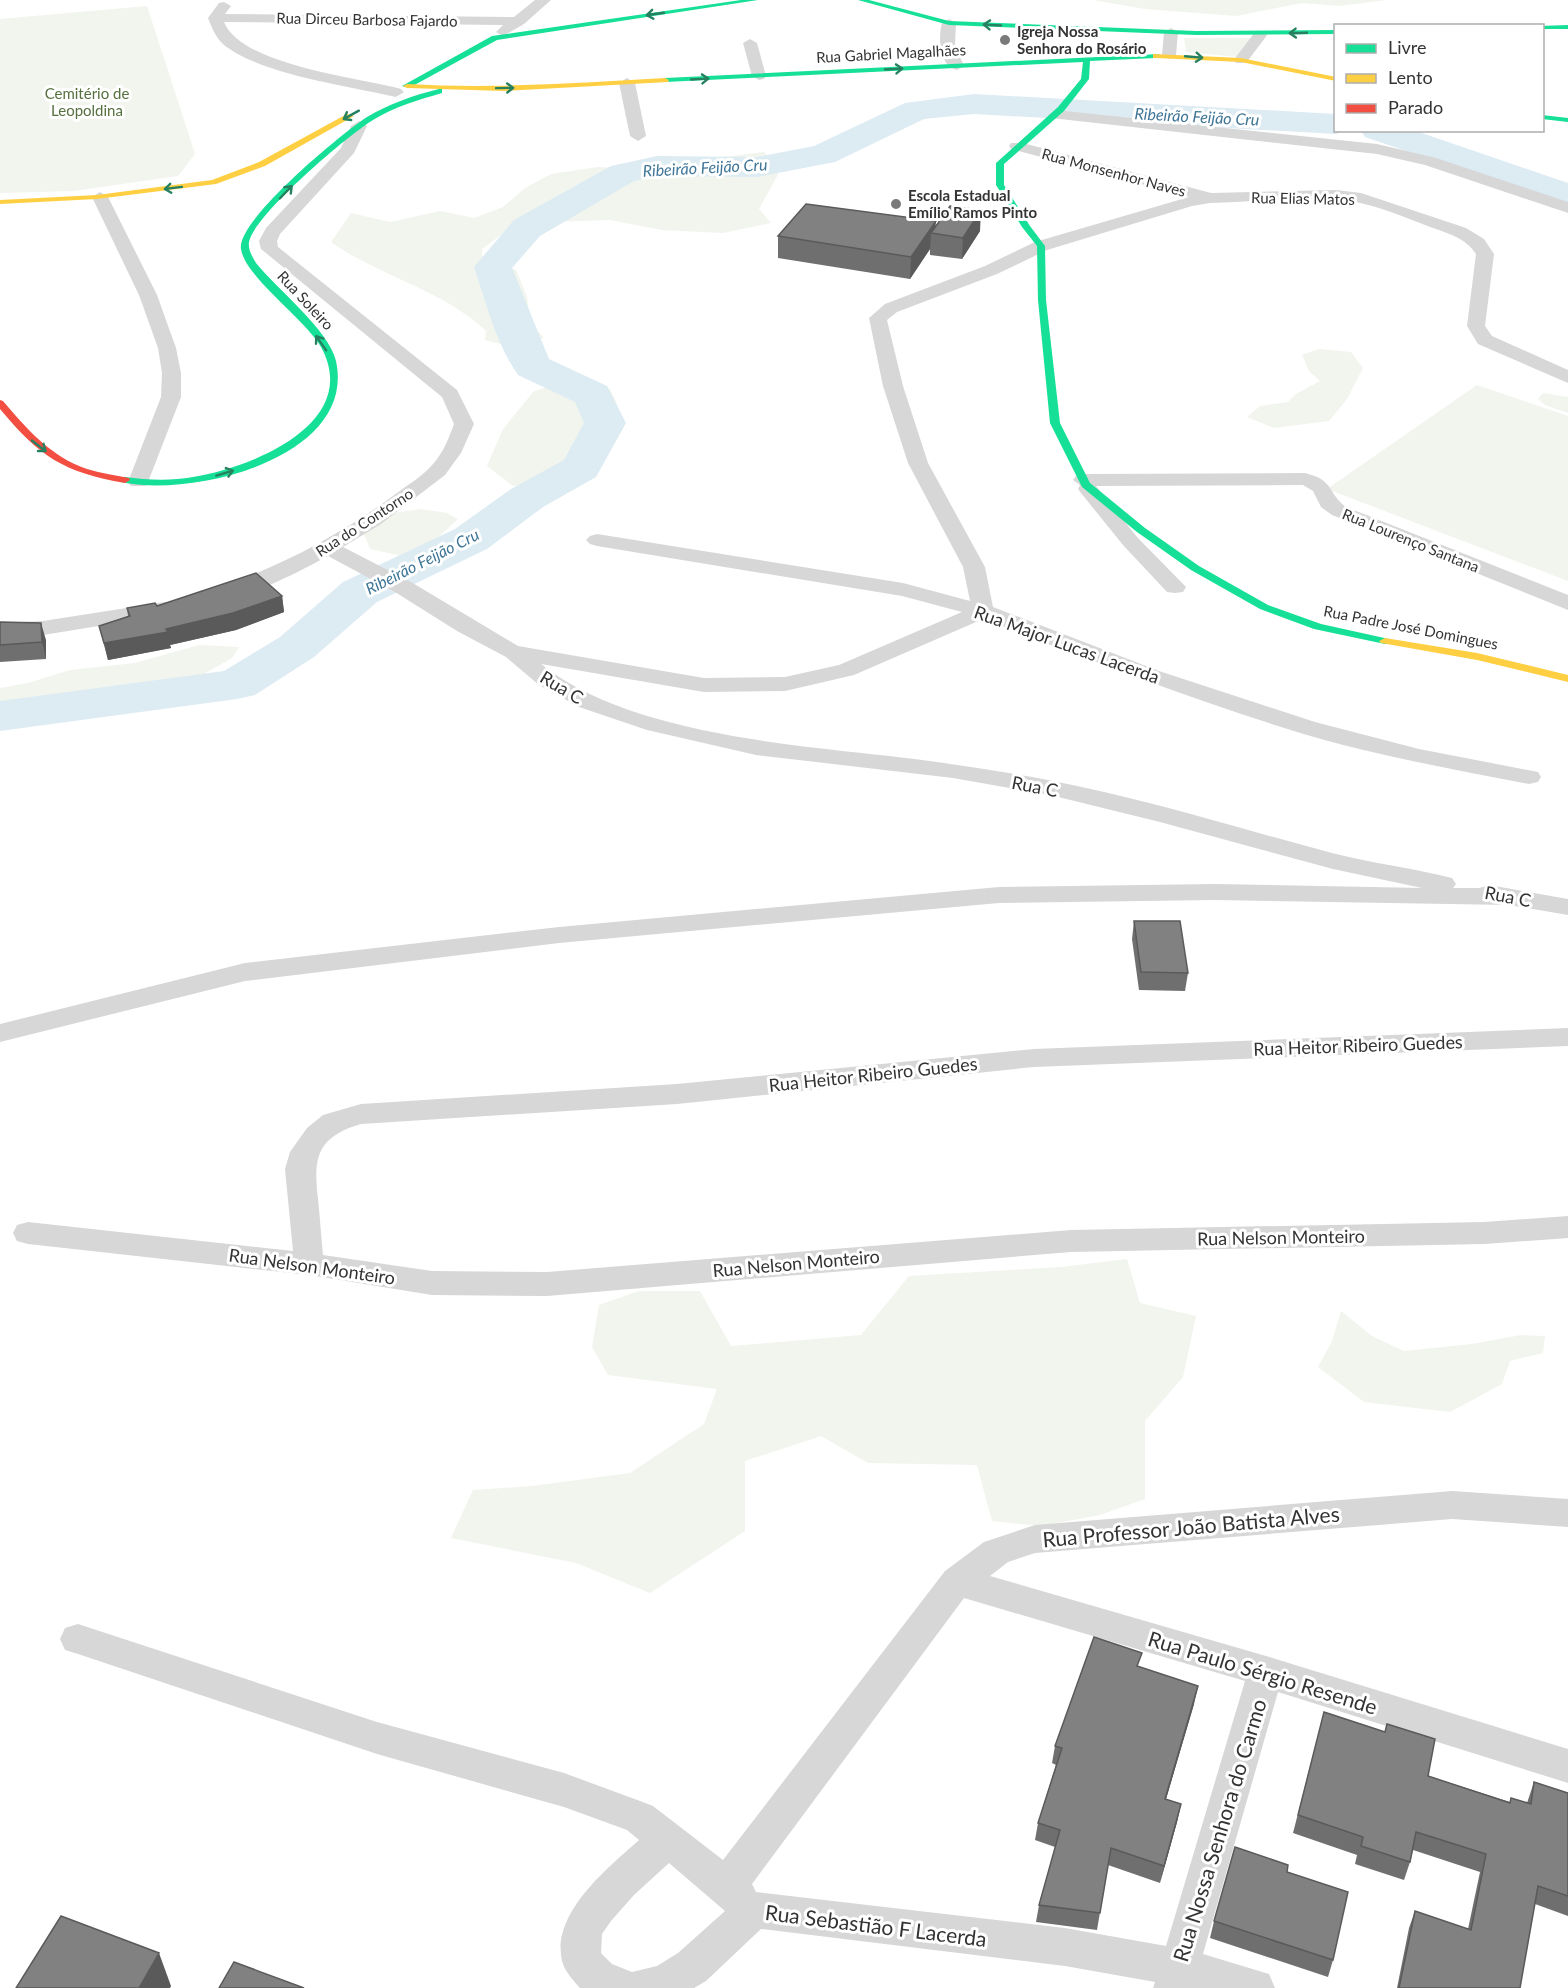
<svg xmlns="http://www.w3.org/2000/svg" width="1568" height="1988" font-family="Lato,sans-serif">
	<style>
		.green { fill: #f1f5ed }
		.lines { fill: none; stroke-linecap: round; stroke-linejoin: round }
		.river { fill: #ddebf3; fill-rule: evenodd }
		.street { fill: #d7d7d7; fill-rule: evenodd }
		.fast { fill: #16e098; fill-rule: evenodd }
		.slow { fill: #ffcf43; fill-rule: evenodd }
		.jam { fill: #f24e42; fill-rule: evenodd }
		.wall { fill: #6f6f6f }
		.shaded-wall { fill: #5a5a5a }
		.building { fill: #818181; stroke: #5a5a5a; stroke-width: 1.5 }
		.oneway { stroke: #268160 }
		.poi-dot { fill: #7a7a7a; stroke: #fff; stroke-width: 2 }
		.labels { text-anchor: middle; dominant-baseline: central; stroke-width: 6; stroke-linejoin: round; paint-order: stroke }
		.far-street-label { font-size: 15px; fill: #333; stroke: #fff }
		.far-poi-label { font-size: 15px; font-weight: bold; fill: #333; stroke: #fff; text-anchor: start }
		.far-park-label { font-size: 15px; fill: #56703f; stroke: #fff }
		.far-water-label { font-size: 16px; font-style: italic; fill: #3f7597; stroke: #fff }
		.street-label { font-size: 18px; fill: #333; stroke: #fff }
		.near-street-label { font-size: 21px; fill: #333; stroke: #fff }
	</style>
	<rect width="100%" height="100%" fill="#fff"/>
	<!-- green -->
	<g class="green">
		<polygon points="1093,0 1387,0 1339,6 1302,3 1236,16 1145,9"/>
		<polygon points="147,6 195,154 178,176 74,191 0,193 0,19"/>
		<polygon points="1184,38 1251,38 1238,57 1186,52"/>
		<path d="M764,152L781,169L759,209L771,223L723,233L662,230L610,220L517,223L482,249V256L516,270L527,297L530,323L544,338L512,347L485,340L486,331C445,291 377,275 331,242L351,213L390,222L440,211L474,218L503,207L525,188L551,174L598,167L676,172L717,158Z"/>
		<polygon points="1319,349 1351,352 1363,368 1347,399 1329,421 1274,428 1247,417 1260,406 1288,402 1296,394 1320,381 1309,371 1302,355"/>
		<polygon points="577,379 610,389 617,404 592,429 576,451 559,469 540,483 513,486 487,466 503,429 534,391"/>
		<polygon points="1477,385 1568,416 1568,581 1327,489"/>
		<polygon points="1543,393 1568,397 1568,413 1545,405 1538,399"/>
		<polygon points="421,509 447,513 458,519 435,540 406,557 370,549 363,531 393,513"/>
		<polygon points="199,645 239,647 232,658 188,683 107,696 0,709 0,688 28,683 70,670 135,663"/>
		<polygon points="1127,1259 1140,1303 1196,1316 1183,1377 1145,1421 1145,1499 1100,1515 1041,1526 992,1521 977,1465 868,1463 821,1436 745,1461 745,1531 650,1593 576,1563 451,1538 473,1490 532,1486 630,1473 704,1424 717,1389 608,1375 592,1347 599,1305 639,1291 700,1291 731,1346 861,1335 909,1276 1061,1267"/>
		<polygon points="1341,1311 1372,1336 1404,1351 1472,1344 1521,1335 1545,1336 1543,1353 1510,1361 1502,1384 1450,1412 1364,1402 1318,1367 1332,1341"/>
	</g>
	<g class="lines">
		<!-- river -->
		<g class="river">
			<path d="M974,94L1336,114V130H1348L1336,134L974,114L924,119L835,162L757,177L657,176L634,181L540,236L512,268L549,359L607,386L626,423L596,477L543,507L487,549L377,602L314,657L255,695L237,699L0,731V701L224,671L280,637L343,582L455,529L511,489L564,460L584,423L575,402L518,375C496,344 486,302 474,267L514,220L611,166L657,156L757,157L814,146L905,103Z"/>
			<polygon points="1360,130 1413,130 1568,183 1568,206 1365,137"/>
		</g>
		<!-- street -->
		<g class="street">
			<path d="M535,0H551L524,24L503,36L496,32L503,25L224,22C241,65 359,78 401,89L404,92L396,97C349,86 262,75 224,45C216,38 212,28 208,18L219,3L224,2L231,6L225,14L514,17Z"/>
			<path d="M949,19L956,23L955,45L964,66L957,70C939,66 938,37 942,23Z"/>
			<polygon points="1171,28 1178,32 1176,55 1169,59 1162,55 1164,32"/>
			<polygon points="1260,31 1267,35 1265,38 1246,63 1236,63 1234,60 1236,57 1255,32"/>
			<polygon points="750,39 757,43 766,76 764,79 759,80 752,76 743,43"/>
			<polygon points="627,78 635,83 646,136 638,141 630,136 619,83"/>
			<polygon points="1056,110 1377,144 1436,158 1568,202 1568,213 1425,165 1377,154 1051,118 1048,115"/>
			<path d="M359,121L367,126L354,153L280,234L277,241L278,247L457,390L474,424L461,453L445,475L381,524L343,547L411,582L518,646L704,678L785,677L839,665L962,612L902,596L597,546L590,544L586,540L590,536L597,534L903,583L970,601L963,567L908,463L883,386L869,318L885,304L985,266L1035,242L1189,197L1011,149L1009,146L1011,143H1023L1211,193L1336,190L1361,193L1466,228L1484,239L1494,254L1485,326L1492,336L1568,370V383L1478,344L1467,326L1476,254C1466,238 1447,233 1430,227C1407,218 1381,207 1356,202C1312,195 1255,202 1210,203L1192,206L1047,250L997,274L897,312L887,320L903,386L928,463L985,567L993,607L1159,671L1315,722L1419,749L1538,772L1541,777L1538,782L1529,784C1451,769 1373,755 1297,732C1191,699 1087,659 983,619L854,675L785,691L704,692L541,664C626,732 783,744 889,756C942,762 995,770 1048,780C1143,798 1237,828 1332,853C1371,863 1412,868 1452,878L1456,884L1453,888H1479L1489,885L1568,899V915L1509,905L1216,900L999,903L559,943L245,981L0,1042V1024L245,963L559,927L999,887L1216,884L1422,888L1333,869L1160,822L1050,795L953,778L756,755L647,730L579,707L539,685L506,657L457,631L395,592L328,556C306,568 243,602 220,597L217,592L220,587C284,565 343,533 397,493C409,484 423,476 433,464C443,453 449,438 454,424L442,397L261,249L259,241L266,228L341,148L351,126Z"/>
			<polygon points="100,192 108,197 157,295 176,348 181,373 181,397 148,482 145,486 131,486 128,482 161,397 162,373 158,348 139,295 92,197"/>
			<path d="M1305,473C1335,480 1327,493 1346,507L1568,595V610L1332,515L1321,507L1313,491L1303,485L1096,486L1137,537L1186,587L1183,592L1175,593L1167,592L1123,545L1081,493L1078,489L1080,485L1073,480L1076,476L1083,474Z"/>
			<polygon points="165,602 173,604 176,609 173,614 43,635 0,637 0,623 43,621"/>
			<path d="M1568,1028V1046L1034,1067L677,1104L361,1124C317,1137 313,1157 318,1199C320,1217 321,1236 323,1255L432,1271L547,1272L1071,1230L1484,1222L1568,1216V1238L1484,1244L1071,1252L547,1296L432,1295L309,1275L28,1244L17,1241L13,1233L17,1225L28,1222L293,1251L285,1169L290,1152L307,1128L323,1115L361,1104L677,1084L1034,1049Z"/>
			<path d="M1452,1491L1568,1499V1527L1452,1519L1035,1553L1008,1562L990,1576L1266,1656L1568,1749V1783L1278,1692L1203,1954L1269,1974L1275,1988H1153L1155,1982L1065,1966L761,1929L706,1981L694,1988H580C573,1980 565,1972 562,1961C551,1913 608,1868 639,1840L627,1830L564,1807L377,1754L78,1654L65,1650L60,1639L65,1628L78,1624L377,1722L564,1773L640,1801L653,1806L723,1860L945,1571L984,1542L1035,1525ZM964,1598L1245,1681L1166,1946L1065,1928L756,1892L752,1884ZM669,1863L725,1911L678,1953L657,1966L632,1972L612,1964L601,1953L602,1934L611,1921L634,1895Z"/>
		</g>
		<!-- fast -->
		<g class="fast">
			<polygon points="741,0 758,0 497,40 409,88 402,86 492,36"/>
			<polygon points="858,0 869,0 949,21 1196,31 1336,30 1336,34 1196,35 949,25"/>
			<polygon points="1568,25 1568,29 1542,29 1542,26 1539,26"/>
			<polygon points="1159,54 1159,58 1156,58 1090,61 1089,79 1064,111 1004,164 1004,185 1030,226 1045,246 1046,300 1060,423 1090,483 1145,528 1199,566 1268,605 1321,624 1389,639 1389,643 1385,644 1314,629 1260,609 1191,570 1137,532 1082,487 1050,423 1038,300 1037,246 1022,227 996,185 996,163 1058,107 1081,79 1083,62 665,82 661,80 665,78"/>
			<path d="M439,89H442V93C418,100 394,107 373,120C348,135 254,215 249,242C248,250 252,256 256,263C277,289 329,330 336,361C357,458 192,498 121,482V478L125,477C147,480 171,481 193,477C250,468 363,424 321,347C305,319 245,277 241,249C236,221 342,133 367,117C389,104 414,95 439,89Z"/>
			<polygon points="1542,115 1568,118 1568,122 1542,119"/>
		</g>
		<!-- slow -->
		<g class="slow">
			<polygon points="1153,54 1241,58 1336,77 1336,81 1241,62 1156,58 1153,58"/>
			<path d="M665,78L669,80L668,82L504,91L407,88L403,86L407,84C493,89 579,83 665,78Z"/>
			<polygon points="347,114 354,116 265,166 216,184 97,199 0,204 0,200 97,195 212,180 259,162"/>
			<polygon points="1385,638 1477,653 1568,675 1568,682 1477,660 1381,643 1379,641"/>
		</g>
		<!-- jam -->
		<path class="jam" d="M0,400L3,401C27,429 51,457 87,469C100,473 115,475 129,478L130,480L125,483C63,472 40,457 0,409Z"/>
	</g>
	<!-- wall -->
	<g class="wall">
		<polygon points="935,227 980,231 962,259 930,255 930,249 910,279 778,258 778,236"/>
		<polygon points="282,596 284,612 236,630 170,645 171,648 108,660 99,626 128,616 127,608"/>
		<polygon points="0,622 46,640 46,659 0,662"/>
		<polygon points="1134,921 1188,973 1185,991 1139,990 1132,939"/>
		<polygon points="1139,1667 1194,1704 1166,1799 1181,1804 1177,1822 1160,1883 1108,1865 1097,1930 1036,1922 1039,1905 1055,1847 1035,1840 1038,1823 1056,1765 1052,1763 1055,1746"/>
		<polygon points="1324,1712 1385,1732 1387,1724 1428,1776 1510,1802 1511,1798 1527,1803 1534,1782 1568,1793 1568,1916 1535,1904 1520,1988 1397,1988 1409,1928 1415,1911 1468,1929 1480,1872 1413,1850 1410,1862 1404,1880 1355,1864 1357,1855 1293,1833"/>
		<polygon points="1287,1872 1333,1960 1328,1977 1210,1938 1214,1921"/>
	</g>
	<!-- shaded-wall -->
	<g class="shaded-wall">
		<polygon points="981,210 980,231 962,259 963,238"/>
		<polygon points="936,221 935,234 931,233 930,249 910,279 911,257"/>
		<polygon points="282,596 284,612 236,630 170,645 171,648 108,660 104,643 166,629"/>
		<polygon points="41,623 46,640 46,659 42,642"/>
		<polygon points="1198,1686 1194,1704 1161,1816 1165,1799"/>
		<polygon points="1181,1804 1177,1822 1160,1883 1164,1866"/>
		<polygon points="159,1953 171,1986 170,1988 139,1988"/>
	</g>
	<!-- building -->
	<g class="building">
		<polygon points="806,204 936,221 911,257 778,236"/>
		<polygon points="950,206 981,210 963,238 931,233"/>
		<polygon points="256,573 282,596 233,613 166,629 168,632 104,643 99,626 130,616 127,608 155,603 157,606"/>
		<polygon points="0,622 41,623 42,642 0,645"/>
		<polygon points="1134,921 1180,921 1188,973 1141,972"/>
		<polygon points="1094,1637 1142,1653 1137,1666 1198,1686 1165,1799 1181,1804 1164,1866 1111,1848 1100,1913 1039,1905 1060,1830 1038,1823 1062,1748 1055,1746"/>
		<polygon points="1324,1712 1385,1732 1387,1724 1435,1739 1428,1776 1510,1803 1511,1798 1531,1804 1534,1782 1568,1793 1568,1896 1538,1886 1520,1988 1399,1988 1415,1911 1471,1930 1486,1854 1416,1832 1410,1862 1361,1846 1363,1837 1298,1815"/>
		<polygon points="1235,1847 1288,1865 1287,1872 1348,1892 1333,1960 1214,1921"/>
		<polygon points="61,1916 159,1953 139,1988 16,1988"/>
		<polygon points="234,1962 304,1988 219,1988"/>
	</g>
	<!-- one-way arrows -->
	<defs><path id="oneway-shaft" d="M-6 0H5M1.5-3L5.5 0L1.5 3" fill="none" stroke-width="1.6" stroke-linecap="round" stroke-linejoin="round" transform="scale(1.5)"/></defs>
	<g class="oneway">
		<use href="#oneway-shaft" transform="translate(655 14) rotate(172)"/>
		<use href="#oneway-shaft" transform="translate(992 25) rotate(-177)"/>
		<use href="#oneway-shaft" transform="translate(1298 33) rotate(178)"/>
		<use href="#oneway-shaft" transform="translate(1194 57) rotate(5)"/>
		<use href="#oneway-shaft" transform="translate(894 69) rotate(-3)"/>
		<use href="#oneway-shaft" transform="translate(700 79) rotate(-3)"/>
		<use href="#oneway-shaft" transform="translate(505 88) rotate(-1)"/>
		<use href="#oneway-shaft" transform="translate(351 115) rotate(151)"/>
		<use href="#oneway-shaft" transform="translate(173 188) rotate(173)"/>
		<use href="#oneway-shaft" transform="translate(286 192) rotate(-46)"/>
		<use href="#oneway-shaft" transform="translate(321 343) rotate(-125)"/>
		<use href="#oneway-shaft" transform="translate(39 446) rotate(38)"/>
		<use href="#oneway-shaft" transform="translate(225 473) rotate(-17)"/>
	</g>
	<!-- markers -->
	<g class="poi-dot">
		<circle cx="1005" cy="40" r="6"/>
		<circle cx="896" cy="204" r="6"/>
	</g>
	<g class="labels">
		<!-- far-street labels -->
		<g class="far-street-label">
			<text transform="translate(367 19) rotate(1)">Rua Dirceu Barbosa Fajardo</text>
			<text transform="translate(891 53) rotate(-3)">Rua Gabriel Magalhães</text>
			<text transform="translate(1114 172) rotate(15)">Rua Monsenhor Naves</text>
			<text transform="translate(1303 198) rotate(1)">Rua Elias Matos</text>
			<text transform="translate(306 300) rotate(47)">Rua Soleiro</text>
			<text transform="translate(364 522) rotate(-33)">Rua do Contorno</text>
			<text transform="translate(1411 540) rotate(22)">Rua Lourenço Santana</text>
			<text transform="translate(1411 627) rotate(11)">Rua Padre José Domingues</text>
		</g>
		<!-- far-poi labels -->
		<g class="far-poi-label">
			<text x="1017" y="31">Igreja Nossa<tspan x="1017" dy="17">Senhora do Rosário</tspan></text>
			<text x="908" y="195">Escola Estadual<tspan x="908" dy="17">Emílio Ramos Pinto</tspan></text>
		</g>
		<!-- far-park labels -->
		<g class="far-park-label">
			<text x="87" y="93">Cemitério de<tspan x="87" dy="17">Leopoldina</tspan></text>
		</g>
		<!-- far-water labels -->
		<g class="far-water-label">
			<text transform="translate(1197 116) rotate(3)">Ribeirão Feijão Cru</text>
			<text transform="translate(705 167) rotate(-3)">Ribeirão Feijão Cru</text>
			<text transform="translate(422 561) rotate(-27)">Ribeirão Feijão Cru</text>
		</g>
		<!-- street labels -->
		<g class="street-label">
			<text transform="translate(1067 644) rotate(20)">Rua Major Lucas Lacerda</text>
			<text transform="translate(562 687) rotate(31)">Rua C</text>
			<text transform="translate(1035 786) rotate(11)">Rua C</text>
			<text transform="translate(1508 896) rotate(11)">Rua C</text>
			<text transform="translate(1358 1045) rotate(-2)">Rua Heitor Ribeiro Guedes</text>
			<text transform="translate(873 1074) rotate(-6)">Rua Heitor Ribeiro Guedes</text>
			<text transform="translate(1281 1237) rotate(-1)">Rua Nelson Monteiro</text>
			<text transform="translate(796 1263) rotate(-5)">Rua Nelson Monteiro</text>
			<text transform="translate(312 1266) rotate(8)">Rua Nelson Monteiro</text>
		</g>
		<!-- near-street labels -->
		<g class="near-street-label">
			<text transform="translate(1191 1526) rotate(-5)">Rua Professor João Batista Alves</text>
			<text transform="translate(1263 1672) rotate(17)">Rua Paulo Sérgio Resende</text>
			<text transform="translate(1219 1830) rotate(-73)">Rua Nossa Senhora do Carmo</text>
			<text transform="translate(876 1925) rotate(7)">Rua Sebastião F Lacerda</text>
		</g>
	</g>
	<!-- legend -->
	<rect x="1334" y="24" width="210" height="108" fill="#ffffff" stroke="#adadad" stroke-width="1.5"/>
	<rect x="1346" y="44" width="30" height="9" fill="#16e098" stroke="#adadad" stroke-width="1.5"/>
	<text x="1388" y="54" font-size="18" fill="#333333">Livre</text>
	<rect x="1346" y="74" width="30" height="9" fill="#ffcf43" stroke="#adadad" stroke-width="1.5"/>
	<text x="1388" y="84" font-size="18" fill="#333333">Lento</text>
	<rect x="1346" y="104" width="30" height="9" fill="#f24e42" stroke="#adadad" stroke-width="1.5"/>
	<text x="1388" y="114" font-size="18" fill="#333333">Parado</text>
</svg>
